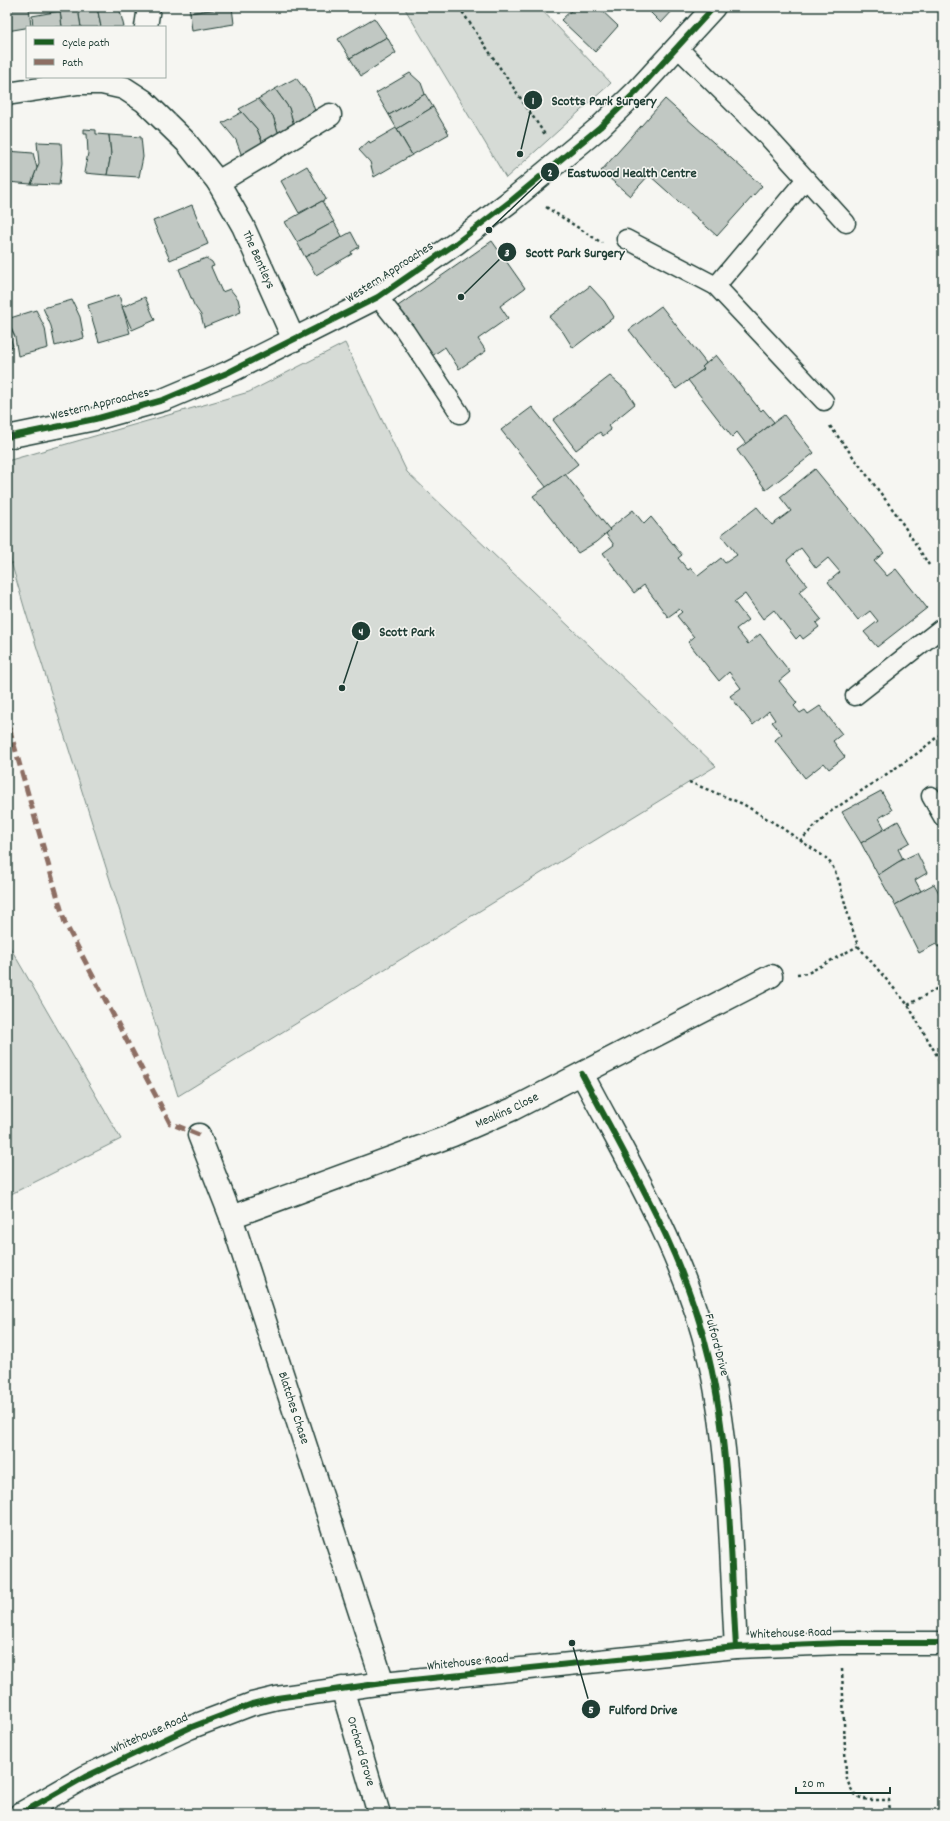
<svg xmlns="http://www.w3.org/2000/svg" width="950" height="1821" font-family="Dekko,sans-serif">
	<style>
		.green { fill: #d6dbd6; stroke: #7a8c85 }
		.building { fill: #c1c8c3; stroke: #1f3d34 }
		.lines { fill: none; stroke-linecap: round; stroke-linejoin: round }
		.service-casing { stroke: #1f3d34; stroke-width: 21 }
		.minor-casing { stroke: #1f3d34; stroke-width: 25 }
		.tertiary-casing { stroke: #1f3d34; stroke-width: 25 }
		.path { stroke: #1f3d34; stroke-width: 2.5; stroke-dasharray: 3 3; stroke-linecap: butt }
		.service { stroke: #f6f6f2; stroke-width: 18 }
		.minor { stroke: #f6f6f2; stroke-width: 22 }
		.tertiary { stroke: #f6f6f2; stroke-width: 22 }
		.quiet { stroke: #8d6e63; stroke-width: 5; stroke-dasharray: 10 5; stroke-linecap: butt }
		.cycleway-casing { stroke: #f6f6f2; stroke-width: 8 }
		.cycleway { stroke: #1b5e20; stroke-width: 6 }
		.labels { text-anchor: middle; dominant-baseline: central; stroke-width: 3; stroke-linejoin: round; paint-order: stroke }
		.street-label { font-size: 13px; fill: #1f3d34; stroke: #f6f6f2 }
		.leader { fill: none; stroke: #1f3d34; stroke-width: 1.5 }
		.callout-dot { fill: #1f3d34; stroke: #f6f6f2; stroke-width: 1.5 }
		.mark-label { font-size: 12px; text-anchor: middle; font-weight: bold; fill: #fff }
		.callout-label { font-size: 14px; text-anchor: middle; font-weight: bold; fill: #1f3d34; stroke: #f6f6f2; stroke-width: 3; stroke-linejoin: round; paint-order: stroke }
	</style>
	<rect width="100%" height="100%" fill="#f6f6f2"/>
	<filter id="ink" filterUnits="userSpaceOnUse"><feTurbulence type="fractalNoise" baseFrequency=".025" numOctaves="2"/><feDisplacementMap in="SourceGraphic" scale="8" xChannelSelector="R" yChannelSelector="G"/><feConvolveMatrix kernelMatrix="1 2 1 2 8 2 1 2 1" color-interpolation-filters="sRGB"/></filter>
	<g filter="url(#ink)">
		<!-- green -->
		<g class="green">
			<polygon points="404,7 539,7 611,83 506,178"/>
			<polygon points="345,343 407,472 716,766 178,1096 25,610 7,548 7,461 249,392"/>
			<polygon points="7,942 121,1139 7,1196"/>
		</g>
		<!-- building -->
		<g class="building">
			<polygon points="7,7 29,7 31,27 7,31"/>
			<polygon points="88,7 97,7 101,27 81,27 78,9"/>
			<polygon points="97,7 119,7 124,27 101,27"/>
			<polygon points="189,7 232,7 190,13"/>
			<polygon points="232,7 234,24 192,31 190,13"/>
			<polygon points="575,7 598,7 618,26 595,52 561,20"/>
			<polygon points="645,7 676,7 661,23"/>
			<polygon points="78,9 81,27 62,27 60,11"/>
			<polygon points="60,11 62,27 33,27 32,16"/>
			<polygon points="374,18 387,37 350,58 338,39"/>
			<polygon points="387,37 396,53 361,76 350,58"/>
			<polygon points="410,73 421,83 425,94 389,115 376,93"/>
			<polygon points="296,78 310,96 317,117 295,129 289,108 275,89"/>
			<polygon points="275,89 289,108 294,126 279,135 273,116 258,99"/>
			<polygon points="425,94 433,107 397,129 389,115"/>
			<polygon points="258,99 273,116 279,135 263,144 257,129 239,109"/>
			<polygon points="665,99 762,186 717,236 649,175 630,196 601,171"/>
			<polygon points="433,107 449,134 412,155 397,129"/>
			<polygon points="242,112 257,129 264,147 243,159 236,140 222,123"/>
			<polygon points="396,128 412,155 374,177 370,162 359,150 369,141 370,143"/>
			<polygon points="84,129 96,130 96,134 109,135 111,154 107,175 84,173 88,153 87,134 84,134"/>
			<polygon points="109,135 141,137 143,157 139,177 107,175 111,154"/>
			<polygon points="37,142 61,143 62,163 59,185 31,184 39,163"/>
			<polygon points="7,151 33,153 37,168 31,184 7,182"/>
			<polygon points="307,166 326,199 299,213 281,181"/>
			<polygon points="322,201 334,222 297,242 285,222"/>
			<polygon points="192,205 208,244 170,260 153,221"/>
			<polygon points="334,222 342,236 326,247 305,257 297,242"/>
			<polygon points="351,232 359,247 351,252 352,254 316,275 305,257"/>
			<polygon points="492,241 525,288 500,306 508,318 478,339 486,351 459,369 445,347 432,356 398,306"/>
			<polygon points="206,258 212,262 214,266 211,267 222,292 230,289 238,299 241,312 204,327 201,315 194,305 179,269"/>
			<polygon points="590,286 604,301 614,317 573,348 563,332 549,317"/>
			<polygon points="119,295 130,333 99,342 88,305"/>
			<polygon points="145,297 155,320 132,330 122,307"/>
			<polygon points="72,300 80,317 84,338 55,346 51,326 43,308"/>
			<polygon points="661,306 706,363 702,367 704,369 676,389 629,330"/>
			<polygon points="36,310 45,328 48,348 18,356 15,337 7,319"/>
			<polygon points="7,327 13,346 7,348"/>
			<polygon points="716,355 761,411 763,409 774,422 746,444 737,432 732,437 688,380 704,369 702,367"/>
			<polygon points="610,376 626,390 635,404 608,426 611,430 603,436 600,432 576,450 553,420"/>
			<polygon points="532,407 578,464 547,488 501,430"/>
			<polygon points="784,415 814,453 766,490 737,450"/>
			<polygon points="815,469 884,553 874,561 887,576 896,569 927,608 877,647 864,632 878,621 870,611 858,620 828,582 840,572 828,558 816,568 801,548 787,560 807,585 799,592 821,619 816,623 819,627 803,639 800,635 796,639 774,610 763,619 745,594 734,602 748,620 736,629 748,644 760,634 790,672 779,681 797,703 794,706 800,713 805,710 808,714 820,706 842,734 833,741 845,757 829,769 824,763 805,778 775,740 782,734 772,722 775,720 769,711 753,725 730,696 741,688 729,672 719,681 692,647 688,642 694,637 677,616 682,612 679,609 668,617 644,585 634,593 603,553 614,545 606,534 610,530 609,529 633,510 644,524 651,517 682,555 678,558 688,570 691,568 698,576 721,558 725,563 737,555 721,535 757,507 772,525 791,511 780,497"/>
			<polygon points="565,474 610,530 596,542 578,553 533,496"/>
			<polygon points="881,791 892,810 879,818 885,829 861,843 842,812"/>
			<polygon points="898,821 910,842 898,849 903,859 878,875 861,843"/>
			<polygon points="917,853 927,873 915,880 921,891 895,905 878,875 898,862"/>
			<polygon points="934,884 943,900 943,906 941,907 943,911 943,945 938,947 936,944 919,953 895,905"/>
		</g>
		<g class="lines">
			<defs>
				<g id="service">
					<polyline points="678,48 767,136 846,223"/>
					<polyline points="626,239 716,286 824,401"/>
					<polyline points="716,286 806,179"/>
					<polyline points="378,297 405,331 460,414"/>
					<polyline points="855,696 943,627"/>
					<polyline points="931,796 943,817"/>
				</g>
				<g id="minor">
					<polyline points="146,27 149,7"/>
					<path id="s1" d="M7,94L78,83H102L124,88L144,101L186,142L218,182L243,226L294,340"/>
					<polyline points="218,182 330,115"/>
					<path d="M582,1074C630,1165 686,1257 709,1358C731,1452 730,1551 736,1647"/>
					<path id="s2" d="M199,1135L231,1217L383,1683"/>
					<path id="s3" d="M231,1217L453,1135L513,1109L771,976"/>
					<path id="s4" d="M342,1688L379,1814"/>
				</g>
				<g id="tertiary">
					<polyline points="7,437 95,419 163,400 227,373 378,297 455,244 512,200 600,127 638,90 714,7"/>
					<polyline points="20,1814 85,1777 189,1728 252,1704 277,1698 383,1683 736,1647 841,1643 943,1643"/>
				</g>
			</defs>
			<!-- service casing -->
			<use href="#service" class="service-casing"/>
			<!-- minor casing -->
			<use href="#minor" class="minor-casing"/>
			<!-- tertiary casing -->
			<use href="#tertiary" class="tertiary-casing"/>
			<!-- path -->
			<g class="path">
				<polyline points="459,7 546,136"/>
				<polyline points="546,207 602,243"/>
				<polyline points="830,426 897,515 929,565"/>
				<polyline points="689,782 743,804 779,826 826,858 832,865 839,881 850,922 858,946 908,1005 943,1066"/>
				<polyline points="800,841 827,814 918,753 943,732"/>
				<polyline points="797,974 808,973 858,946"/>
				<polyline points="908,1005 943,985"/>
				<path d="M842,1669L846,1776C854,1803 864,1800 889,1800L890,1814"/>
			</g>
			<!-- service -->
			<use href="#service" class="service"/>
			<!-- minor -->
			<use href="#minor" class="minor"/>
			<!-- tertiary -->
			<use href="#tertiary" class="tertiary"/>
			<!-- quiet -->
			<polyline class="quiet" points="7,713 10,731 65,923 170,1123 199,1135"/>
			<defs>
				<g id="cycleway">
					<polyline points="7,437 95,419 163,400 227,373 378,297 455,244 512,200 600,127 638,90 714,7"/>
					<path d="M582,1074C630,1165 686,1257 709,1358C731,1452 730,1551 736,1647"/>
					<polyline points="20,1814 85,1777 189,1728 252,1704 277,1698 383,1683 736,1647 841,1643 943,1643"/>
				</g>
			</defs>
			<!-- cycleway casing -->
			<use href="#cycleway" class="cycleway-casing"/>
			<!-- cycleway -->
			<use href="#cycleway" class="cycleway"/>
		</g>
	</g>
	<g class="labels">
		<!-- street labels -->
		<g class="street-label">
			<text stroke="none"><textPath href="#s1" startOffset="340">The Bentleys</textPath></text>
			<text transform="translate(390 273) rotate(-33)">Western Approaches</text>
			<text transform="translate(100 405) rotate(-14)">Western Approaches</text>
			<text stroke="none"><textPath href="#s3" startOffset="296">Meakins Close</textPath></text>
			<text transform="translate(716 1345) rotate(75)">Fulford Drive</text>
			<text stroke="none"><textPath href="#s2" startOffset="289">Blatches Chase</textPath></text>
			<text transform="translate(791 1634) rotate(-2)">Whitehouse Road</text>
			<text transform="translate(468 1663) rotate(-6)">Whitehouse Road</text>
			<text transform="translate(150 1734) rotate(-24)">Whitehouse Road</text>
			<text stroke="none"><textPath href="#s4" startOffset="66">Orchard Grove</textPath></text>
		</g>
	</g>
	<!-- callouts -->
	<path class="leader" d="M520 154L533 100M489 230L550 172M461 297L507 252M342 688L361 631M572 1643L591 1709"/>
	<g class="callout-dot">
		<circle cx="520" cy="154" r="4"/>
		<circle cx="489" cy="230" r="4"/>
		<circle cx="461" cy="297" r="4"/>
		<circle cx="342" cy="688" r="4"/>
		<circle cx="572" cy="1643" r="4"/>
		<circle cx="533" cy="100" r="10"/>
		<circle cx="550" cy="172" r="10"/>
		<circle cx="507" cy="252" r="10"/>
		<circle cx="361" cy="631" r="10"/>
		<circle cx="591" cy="1709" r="10"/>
	</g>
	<g class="mark-label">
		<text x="533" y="104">1</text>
		<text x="550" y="176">2</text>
		<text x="507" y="256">3</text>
		<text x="361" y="635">4</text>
		<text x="591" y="1713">5</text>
	</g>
	<g class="callout-label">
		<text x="604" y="105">Scotts Park Surgery</text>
		<text x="632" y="177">Eastwood Health Centre</text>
		<text x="575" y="257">Scott Park Surgery</text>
		<text x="407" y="636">Scott Park</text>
		<text x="643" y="1714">Fulford Drive</text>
	</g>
	<!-- margin -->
	<rect width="950" height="1821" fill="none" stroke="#f6f6f2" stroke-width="24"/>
	<rect x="12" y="12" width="926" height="1797" fill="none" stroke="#1f3d34" stroke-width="1.5" filter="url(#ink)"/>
	<!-- legend -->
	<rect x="26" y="26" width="140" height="52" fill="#f6f6f2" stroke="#a0aca6"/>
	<rect x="34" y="39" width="20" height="6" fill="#1b5e20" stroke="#a0aca6"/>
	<text x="62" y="46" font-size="12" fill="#1f3d34">Cycle path</text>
	<rect x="34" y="59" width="20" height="6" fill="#8d6e63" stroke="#a0aca6"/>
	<text x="62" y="66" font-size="12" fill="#1f3d34">Path</text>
	<!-- scale -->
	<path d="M796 1787v6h94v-6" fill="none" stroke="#1f3d34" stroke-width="2"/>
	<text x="802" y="1787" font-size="12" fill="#1f3d34" stroke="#f6f6f2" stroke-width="3" paint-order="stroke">20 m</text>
</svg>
